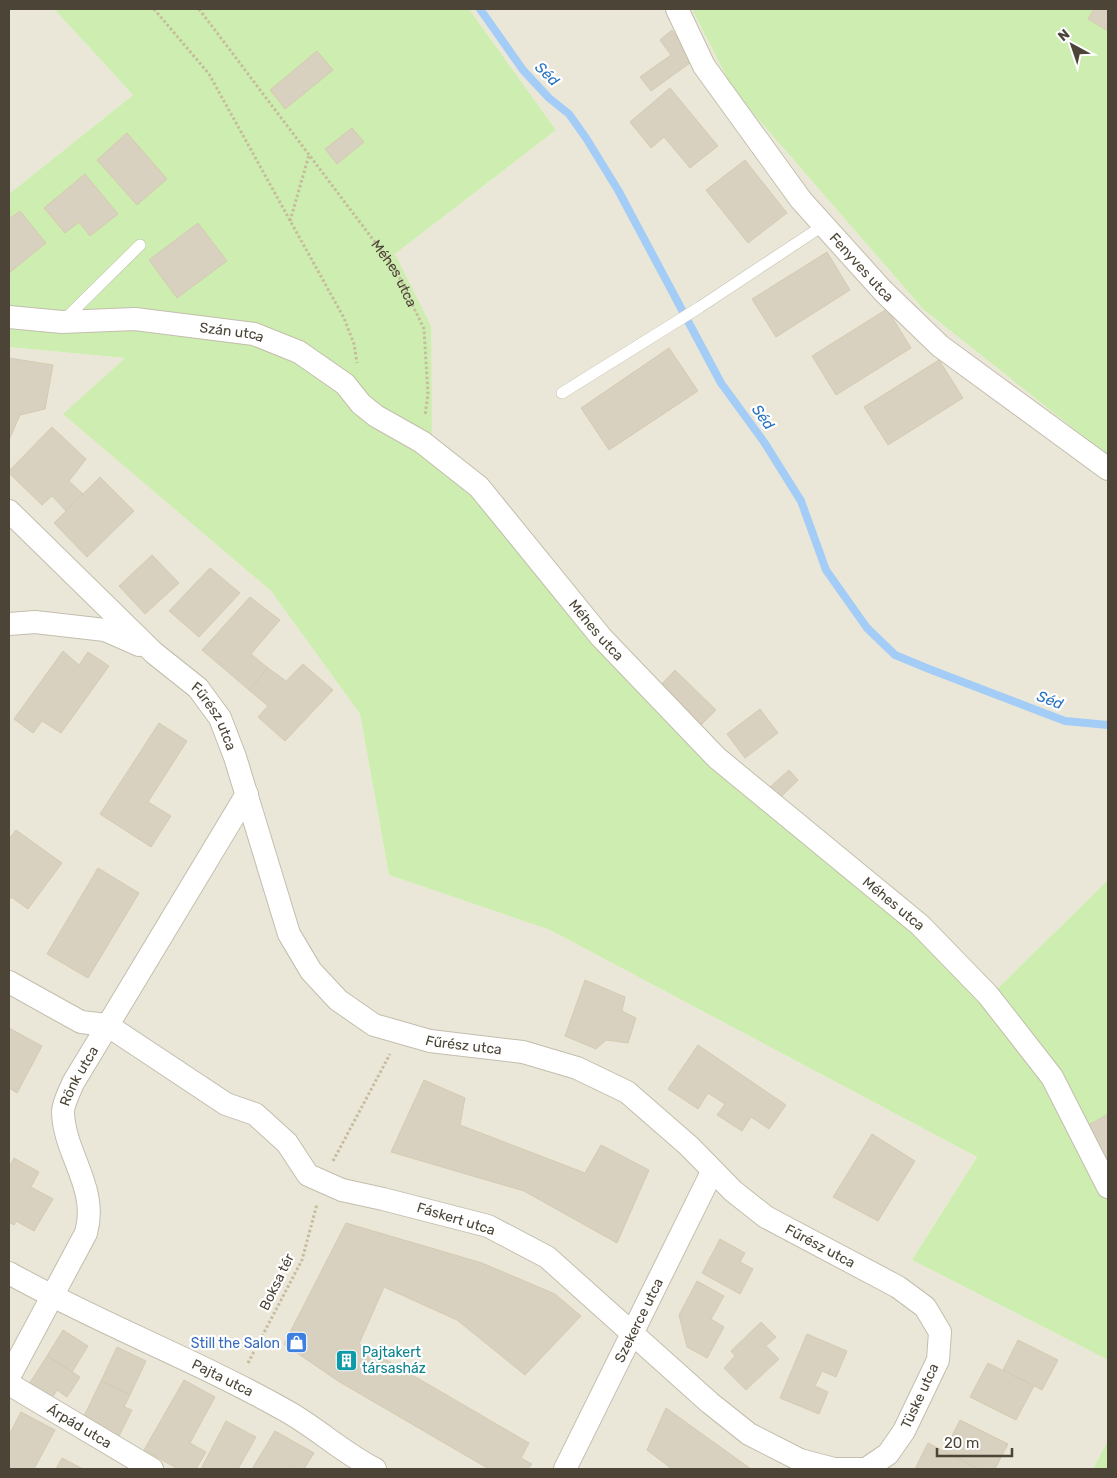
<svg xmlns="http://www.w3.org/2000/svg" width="1117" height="1478" font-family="Rubik,sans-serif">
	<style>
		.residential { fill: #ebe7d8 }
		.green { fill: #cdeeb0 }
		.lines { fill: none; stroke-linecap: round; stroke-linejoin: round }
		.stream { stroke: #a3cdf7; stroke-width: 8 }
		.building { fill: #d9d1bf; stroke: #d5cab1 }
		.lane-casing { stroke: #c3bdac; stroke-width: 12 }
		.street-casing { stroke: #c3bdac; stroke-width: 24 }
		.path { stroke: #c6bb9c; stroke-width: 3; stroke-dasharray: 2.5 2.5; stroke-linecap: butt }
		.lane { stroke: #fff; stroke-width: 11 }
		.street { stroke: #fff; stroke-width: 22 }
		.labels { text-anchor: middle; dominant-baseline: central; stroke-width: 4.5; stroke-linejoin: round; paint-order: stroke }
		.street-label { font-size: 14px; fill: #4c4537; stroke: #fff }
		.shop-label { font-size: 14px; fill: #366cbe; stroke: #fff; text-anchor: end }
		.culture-label { font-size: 14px; fill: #0d838f; stroke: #fff; text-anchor: start }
		.water-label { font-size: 15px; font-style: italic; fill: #2572c3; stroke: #fff }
	</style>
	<rect width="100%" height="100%" fill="#f6f4eb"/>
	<!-- residential -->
	<g class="residential">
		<polygon points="9,9 54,9 133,95 9,194"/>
		<polygon points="469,9 692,9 733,90 923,309 1108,456 1108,880 995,991 721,767 432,454 395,254 556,130"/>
		<polygon points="9,347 125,358 64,414 271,591 360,714 389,875 550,930 977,1157 912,1260 1108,1360 1108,1440 1093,1469 9,1469"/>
	</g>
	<!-- green -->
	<g class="green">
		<polygon points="54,9 469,9 556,130 395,254 431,326 432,454 462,478 599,645 995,991 1108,880 1108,1360 912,1260 977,1157 550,930 389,875 360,714 271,591 63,414 125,358 9,347 9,194 133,95"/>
		<polygon points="692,9 1108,9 1108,456 923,309 733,90"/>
		<polygon points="1108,1440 1108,1469 1093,1469"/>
	</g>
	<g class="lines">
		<!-- stream -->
		<polyline class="stream" points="480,9 523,70 549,98 569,114 586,138 618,190 721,383 764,442 801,501 826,570 867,628 895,655 929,669 1065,721 1108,725"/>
	</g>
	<!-- building -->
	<g class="building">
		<polygon points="1094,9 1108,9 1108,31 1088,19"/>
		<polygon points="672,30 694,60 651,91 640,77 671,55 660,40"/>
		<polygon points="317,51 333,70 285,109 270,90"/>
		<polygon points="670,88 718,146 690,168 664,137 651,148 630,122"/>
		<polygon points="352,128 364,142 337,164 325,149"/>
		<polygon points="127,133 167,179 137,205 97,160"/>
		<polygon points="745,160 787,213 748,243 706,190"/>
		<polygon points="85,174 118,214 90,236 79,222 65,233 44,208"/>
		<polygon points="20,211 46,243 9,273 9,219"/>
		<polygon points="198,223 227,261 177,298 149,260"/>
		<polygon points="827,252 850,290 776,337 752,299"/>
		<polygon points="887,309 911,348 836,395 812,356"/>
		<polygon points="669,348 698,391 609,450 581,408"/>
		<polygon points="9,358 53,365 45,409 20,415 9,440"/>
		<polygon points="939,360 963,398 888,445 864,407"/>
		<polygon points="52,427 86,459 69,481 83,494 66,511 52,496 42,505 9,473 9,471"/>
		<polygon points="100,477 134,511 87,557 54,523"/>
		<polygon points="152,555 179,583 145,614 119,586"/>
		<polygon points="210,568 240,593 199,637 169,611"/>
		<polygon points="250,597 280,620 251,654 268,668 249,690 202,650"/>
		<polygon points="63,651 79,665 88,652 109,666 61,733 42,721 33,733 14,719"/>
		<polygon points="303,664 333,690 285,741 258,717 268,706 249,690 268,668 286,681"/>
		<polygon points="675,670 716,710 699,727 659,687"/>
		<polygon points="760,709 778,733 745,758 727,734"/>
		<polygon points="159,723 187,741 148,802 171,816 151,847 100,814"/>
		<polygon points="789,770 798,780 780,798 770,787"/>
		<polygon points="16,830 62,863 28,909 11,897 9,900 9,839"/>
		<polygon points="98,868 139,893 88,978 47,954"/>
		<polygon points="585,980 625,997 622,1011 636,1018 628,1043 606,1040 596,1049 565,1036"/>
		<polygon points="9,1028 42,1046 17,1093 9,1088"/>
		<polygon points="698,1045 786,1105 769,1129 751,1117 742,1131 717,1115 725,1104 708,1093 698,1109 668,1089"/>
		<polygon points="424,1080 465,1098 460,1125 585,1173 601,1145 649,1170 617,1243 524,1191 391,1152"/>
		<polygon points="1108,1114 1108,1166 1087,1126"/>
		<polygon points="872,1134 915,1161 878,1221 833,1197"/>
		<polygon points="14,1158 39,1172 31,1187 53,1199 34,1231 16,1221 14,1225 9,1222 9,1168"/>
		<polygon points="346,1223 482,1263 555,1294 581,1316 525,1375 457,1320 384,1287 359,1344 529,1443 521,1458 532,1464 528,1469 489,1469 338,1381 284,1344"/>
		<polygon points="720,1239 745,1253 740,1262 753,1269 740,1294 702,1273"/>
		<polygon points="697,1281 724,1296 711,1319 724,1327 707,1358 687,1347 679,1315"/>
		<polygon points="761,1322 776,1337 766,1346 779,1359 746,1390 724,1368 735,1356 731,1351"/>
		<polygon points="63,1330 88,1346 72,1372 47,1356"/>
		<polygon points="807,1334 847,1351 836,1377 822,1371 815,1386 828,1392 819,1414 780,1398"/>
		<polygon points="1018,1340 1058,1360 1042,1390 1003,1370"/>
		<polygon points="117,1347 146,1361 130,1395 101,1381"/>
		<polygon points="47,1356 80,1377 67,1397 57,1390 52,1398 29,1384"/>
		<polygon points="988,1363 1034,1386 1016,1420 970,1397"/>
		<polygon points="184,1380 215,1397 190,1443 206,1452 196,1469 178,1469 144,1450"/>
		<polygon points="101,1381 130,1395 124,1407 132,1410 119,1436 83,1418"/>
		<polygon points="666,1408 751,1469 672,1469 647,1450"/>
		<polygon points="21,1412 55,1430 34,1469 9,1469 9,1435"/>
		<polygon points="960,1420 1008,1444 995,1469 979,1469 944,1452"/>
		<polygon points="226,1421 256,1437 238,1469 201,1469"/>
		<polygon points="275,1431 314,1453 304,1469 294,1469 289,1467 288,1469 252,1469"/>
		<polygon points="928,1443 977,1468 977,1469 915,1469"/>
		<polygon points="62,1458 83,1469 56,1469"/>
	</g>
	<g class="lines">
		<defs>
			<g id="lane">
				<polyline points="63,321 140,245"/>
				<polyline points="562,393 700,307 824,225"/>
			</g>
			<g id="street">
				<path id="s2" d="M677,9L704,66L801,200L883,291L940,346L1108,469"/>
				<path id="s3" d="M9,317L62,322L135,319L254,334L299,352L345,384L361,404L376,416L422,442L479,487L601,637L717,758L920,925L988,995L1052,1077L1108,1187"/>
				<path id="s4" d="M9,511L154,653L198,688L220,718L235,757L289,934L311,971L338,1000L374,1025L430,1041L523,1052L577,1068L627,1092L689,1146L733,1191L766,1217L898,1287L925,1307L940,1332L938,1360L904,1431L888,1454L866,1469H834L800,1460L749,1434L710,1403L547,1257L488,1226L383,1199L342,1190L308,1175L287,1143L255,1114L226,1104L107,1025L81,1022L9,982"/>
				<polyline points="9,624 35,622 105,630 139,645"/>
				<path id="s5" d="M9,1273C100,1324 199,1361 290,1413C319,1430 345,1454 375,1469"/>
				<path id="s6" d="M9,1377L86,1233C99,1188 64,1154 63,1112C63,1103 70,1091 73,1083L247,794"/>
				<path id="s7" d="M9,1384L152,1469"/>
				<path id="s8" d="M565,1469L712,1172"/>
			</g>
		</defs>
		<!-- lane casing -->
		<use href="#lane" class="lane-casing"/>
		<!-- street casing -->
		<use href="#street" class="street-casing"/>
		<!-- path -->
		<g class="path">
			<polyline points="154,9 209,74 344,318 354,344 357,363"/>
			<path id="s1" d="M199,9L396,270L424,329L428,394L425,416"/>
			<polyline points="290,221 309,155"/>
			<polyline points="333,1161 390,1054"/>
			<polyline points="248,1363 302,1260 317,1204"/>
		</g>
		<!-- lane -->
		<use href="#lane" class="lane"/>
		<!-- street -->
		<use href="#street" class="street"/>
	</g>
	<!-- icons -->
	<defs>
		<symbol id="shop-square" viewBox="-11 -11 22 22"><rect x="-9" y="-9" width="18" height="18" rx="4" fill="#3f7fe0" stroke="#fff"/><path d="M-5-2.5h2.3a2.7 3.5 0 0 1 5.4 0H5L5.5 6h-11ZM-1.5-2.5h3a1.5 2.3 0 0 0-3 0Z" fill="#fff"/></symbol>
		<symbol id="building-square" viewBox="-11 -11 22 22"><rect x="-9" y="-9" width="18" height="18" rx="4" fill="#0f9aa8" stroke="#fff"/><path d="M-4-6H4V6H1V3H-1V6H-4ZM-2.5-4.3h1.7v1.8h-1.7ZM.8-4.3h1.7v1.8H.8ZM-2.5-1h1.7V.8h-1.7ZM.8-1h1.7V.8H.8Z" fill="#fff"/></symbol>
	</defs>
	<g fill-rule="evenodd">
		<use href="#shop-square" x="284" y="1330" width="25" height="25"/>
		<use href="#building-square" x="334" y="1348" width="25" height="25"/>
	</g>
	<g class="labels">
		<!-- street labels -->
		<g class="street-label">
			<text stroke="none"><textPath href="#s2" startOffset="319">Fenyves utca</textPath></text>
			<text stroke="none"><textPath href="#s1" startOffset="329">Méhes utca</textPath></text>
			<text stroke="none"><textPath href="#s3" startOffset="224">Szán utca</textPath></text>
			<text stroke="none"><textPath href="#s3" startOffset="706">Méhes utca</textPath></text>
			<text stroke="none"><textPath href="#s4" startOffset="292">Fűrész utca</textPath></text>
			<text stroke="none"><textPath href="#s3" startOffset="1111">Méhes utca</textPath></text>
			<text stroke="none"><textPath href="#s4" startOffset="742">Fűrész utca</textPath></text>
			<text stroke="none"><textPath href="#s6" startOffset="328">Rönk utca</textPath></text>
			<text transform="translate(456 1219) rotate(17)">Fáskert utca</text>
			<text stroke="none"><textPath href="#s4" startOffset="1162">Fűrész utca</textPath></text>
			<text transform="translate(277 1282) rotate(-64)">Boksa tér</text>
			<text stroke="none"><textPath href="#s8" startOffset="166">Szekerce utca</textPath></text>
			<text stroke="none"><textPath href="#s5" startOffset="238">Pajta utca</textPath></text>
			<text transform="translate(920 1396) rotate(-65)">Tüske utca</text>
			<text stroke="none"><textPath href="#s7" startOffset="82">Árpád utca</textPath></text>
		</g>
		<!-- shop labels -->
		<g class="shop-label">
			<text x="280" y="1343">Still the Salon</text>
		</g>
		<!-- culture labels -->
		<g class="culture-label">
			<text x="362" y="1352">Pajtakert<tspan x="362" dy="16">társasház</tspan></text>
		</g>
		<!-- water labels -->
		<g class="water-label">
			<text transform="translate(547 74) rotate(44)">Séd</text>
			<text transform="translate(763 417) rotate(54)">Séd</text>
			<text transform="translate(1050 700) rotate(21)">Séd</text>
		</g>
	</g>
	<!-- border -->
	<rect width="1117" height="1478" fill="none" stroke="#4c4537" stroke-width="20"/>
	<!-- north arrow -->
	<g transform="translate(1072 45) rotate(320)" stroke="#ffffff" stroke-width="4" paint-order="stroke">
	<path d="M0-4L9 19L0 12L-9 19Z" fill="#4c4537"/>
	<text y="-8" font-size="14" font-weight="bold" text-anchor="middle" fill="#4c4537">N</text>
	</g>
	<!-- scale -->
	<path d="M937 1448v8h75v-8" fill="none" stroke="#4c4537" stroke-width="2.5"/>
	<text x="944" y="1448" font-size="15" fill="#4c4537" stroke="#ffffff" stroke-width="4" paint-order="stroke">20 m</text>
</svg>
